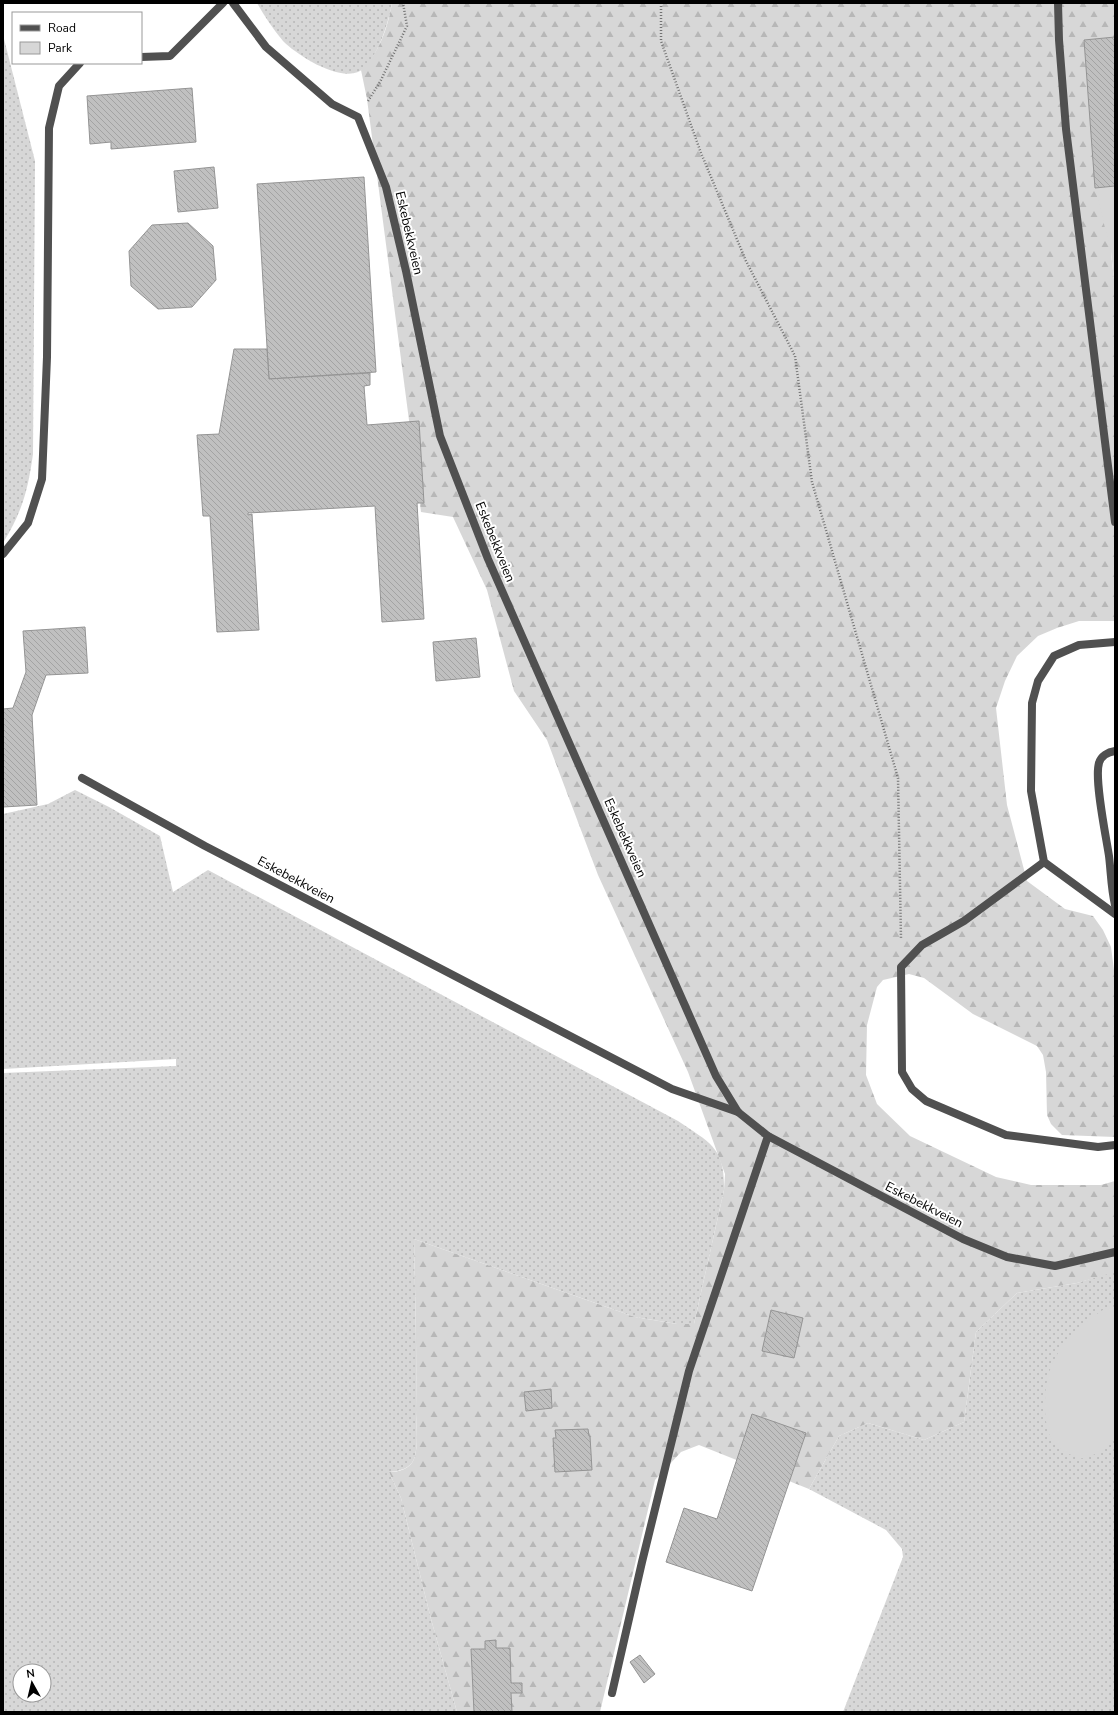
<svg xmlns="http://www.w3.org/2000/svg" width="1118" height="1715" font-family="'Nunito Sans',sans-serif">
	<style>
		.green { fill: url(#green-dots); fill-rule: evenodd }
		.forest { fill: url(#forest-firs) }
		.pitch { fill: #d7d7d7 }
		.building { fill: url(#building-back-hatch); stroke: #949494 }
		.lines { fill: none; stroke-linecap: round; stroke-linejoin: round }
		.path { stroke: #727272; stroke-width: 2.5; stroke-dasharray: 1 2; stroke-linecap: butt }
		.lane { stroke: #505050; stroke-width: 8 }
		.street { stroke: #505050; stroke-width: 8 }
		.labels { text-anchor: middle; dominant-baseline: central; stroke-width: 4; stroke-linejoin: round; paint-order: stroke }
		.street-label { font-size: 13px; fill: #000; stroke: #fff }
	</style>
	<defs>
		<pattern id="green-dots" width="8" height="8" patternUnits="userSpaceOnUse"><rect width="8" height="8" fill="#d7d7d7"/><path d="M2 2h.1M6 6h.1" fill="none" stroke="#b7b7b7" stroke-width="1.8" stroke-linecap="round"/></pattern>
		<pattern id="forest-firs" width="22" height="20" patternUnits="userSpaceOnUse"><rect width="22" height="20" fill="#d7d7d7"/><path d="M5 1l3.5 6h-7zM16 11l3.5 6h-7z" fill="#b7b7b7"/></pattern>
		<pattern id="building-back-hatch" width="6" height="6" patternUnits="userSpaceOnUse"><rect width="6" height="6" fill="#c0c0c0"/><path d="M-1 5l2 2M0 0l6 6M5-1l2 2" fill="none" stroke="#a3a3a3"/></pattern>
	</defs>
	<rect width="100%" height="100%" fill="#fff"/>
	<!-- green -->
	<g class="green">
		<path d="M257,3H392C389,21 377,61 360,71C339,82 298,56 283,41C273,29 265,17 257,3Z"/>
		<path d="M3,35L35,161L33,454C28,490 22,512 3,543Z"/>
		<path d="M75,790L109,807L160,836L173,892L208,870L678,1121C710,1143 725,1147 724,1190L694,1324H677L635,1317L414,1239C415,1296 417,1353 416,1410C416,1425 419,1445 414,1459C410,1469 399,1471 389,1472L401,1498L431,1619L457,1712H3V1073L176,1066V1059L3,1069V814L48,804ZM20,1671H44V1695H20Z"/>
		<polygon points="1115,1271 1115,1712 843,1712 903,1557 902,1549 886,1530 809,1489 839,1436 868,1423 924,1440 964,1422 976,1332 1017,1293 1077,1283"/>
	</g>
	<!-- forest -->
	<path class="forest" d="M392,3H1115L1111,252L1115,289V621H1079L1057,628L1038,636L1017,656L1005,681L996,708L1007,805L1027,881L1065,909L1093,916L1103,930L1111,947L1115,978V1137L1062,1135L1051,1124L1047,1115L1046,1072L1043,1055L1037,1046L973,1014L924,978L909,974L883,980L877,987L867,1025L866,1075L877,1104L910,1136L996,1177L1031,1185H1101L1115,1181V1272L1077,1283L1017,1293L976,1332L964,1422L924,1440L868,1423L839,1436L809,1489L699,1445L681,1452L655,1480L600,1712H457L431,1619L401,1498L389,1472C399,1472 410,1469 414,1459C419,1445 416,1425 416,1410C417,1353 415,1296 414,1239L635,1317L677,1324H694L724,1190L725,1174L688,1072L598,875L547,740L514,691L487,590L453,517L421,512L367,99L361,70C379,54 388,27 392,3Z"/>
	<!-- pitch -->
	<g class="pitch">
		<polygon points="1115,37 1115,289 1111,252 1095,188"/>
		<path d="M1109,1306L1115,1307V1435C1109,1445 1091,1461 1078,1458C1074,1457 1070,1454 1067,1453C1060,1450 1053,1442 1050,1436C1046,1427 1045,1415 1045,1406C1045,1393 1046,1379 1051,1367C1059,1344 1089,1318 1109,1306Z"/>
	</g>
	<!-- building -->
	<g class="building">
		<polygon points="1115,37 1115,186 1095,188 1084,40"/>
		<polygon points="192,88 196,142 111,149 111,142 90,144 87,96"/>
		<polygon points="214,167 218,208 178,212 174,171"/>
		<polygon points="364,177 376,372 269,379 257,184"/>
		<polygon points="188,223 213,246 216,280 192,307 158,309 131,286 129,251 152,225"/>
		<polygon points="234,349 267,349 269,379 370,373 370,385 364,386 367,425 419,421 424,503 417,503 424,619 382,622 375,506 248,513 248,515 252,514 259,630 217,632 210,516 203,516 197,435 219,434"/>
		<polygon points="85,627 88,673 46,675 32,715 37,805 3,807 3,709 13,708 26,672 23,631"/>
		<polygon points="476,638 480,677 436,681 433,642"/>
		<polygon points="771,1310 803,1318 794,1358 762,1351"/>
		<polygon points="551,1389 552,1408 526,1411 524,1392"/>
		<polygon points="752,1414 806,1433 752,1591 666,1562 684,1508 717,1519"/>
		<polygon points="588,1429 589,1436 590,1436 592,1470 555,1472 553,1438 556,1438 555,1430"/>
		<polygon points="496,1640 496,1648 510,1648 511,1683 522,1683 522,1693 511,1693 512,1712 474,1712 471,1649 485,1649 485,1641"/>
		<polygon points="640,1655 655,1674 644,1683 630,1662"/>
	</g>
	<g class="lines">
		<!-- path -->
		<g class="path">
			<polyline points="661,3 661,41 701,153 746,261 795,356 812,482 898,778 901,939"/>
			<polyline points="368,101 380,82 407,26 403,3"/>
		</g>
		<!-- lane -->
		<g class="lane">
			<polyline points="1058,3 1059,40 1066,129 1115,522"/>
			<polyline points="141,57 170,56 223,3"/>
			<polyline points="3,554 28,523 42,479 47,357 49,128 59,86 80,63"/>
			<path d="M1115,751C1108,752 1101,756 1099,763C1094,779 1106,836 1109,856C1111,872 1111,888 1115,905"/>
			<polyline points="82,778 205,846 672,1089 738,1112"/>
			<polyline points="612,1693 642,1562 689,1371 768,1136"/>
		</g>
		<!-- street -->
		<g class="street">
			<polyline points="233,3 266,47 332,104 358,117 386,187 406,271 440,436 488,559 716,1076 738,1112 768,1136 963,1239 1007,1257 1055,1266 1115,1252"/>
			<polyline points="1115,642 1079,645 1054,656 1038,681 1032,703 1031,791 1044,862 1115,914"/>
			<polyline points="1044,862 964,921 922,945 901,967 902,1072 912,1089 926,1101 1006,1135 1098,1147 1115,1145"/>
		</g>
	</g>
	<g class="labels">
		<!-- street labels -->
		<g class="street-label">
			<text transform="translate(409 233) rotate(77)">Eskebekkveien</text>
			<text transform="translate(495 542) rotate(68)">Eskebekkveien</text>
			<text transform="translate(625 838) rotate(66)">Eskebekkveien</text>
			<text transform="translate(296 880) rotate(28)">Eskebekkveien</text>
			<text transform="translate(924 1205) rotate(27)">Eskebekkveien</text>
		</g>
	</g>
	<!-- border -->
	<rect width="1118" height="1715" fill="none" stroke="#000000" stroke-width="8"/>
	<!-- legend -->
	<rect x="12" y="12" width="130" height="52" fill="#ffffff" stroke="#999999"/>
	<rect x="20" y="25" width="20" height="6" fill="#505050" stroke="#999999"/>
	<text x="48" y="32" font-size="12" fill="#000000">Road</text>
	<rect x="20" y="42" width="20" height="12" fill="#d7d7d7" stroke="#999999"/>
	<text x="48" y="52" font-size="12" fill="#000000">Park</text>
	<!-- north arrow -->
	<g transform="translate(32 1683) rotate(352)"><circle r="19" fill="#ffffff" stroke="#999999"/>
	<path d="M0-3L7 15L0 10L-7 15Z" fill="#000000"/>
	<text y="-6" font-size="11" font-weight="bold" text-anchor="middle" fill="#000000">N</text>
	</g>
</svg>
